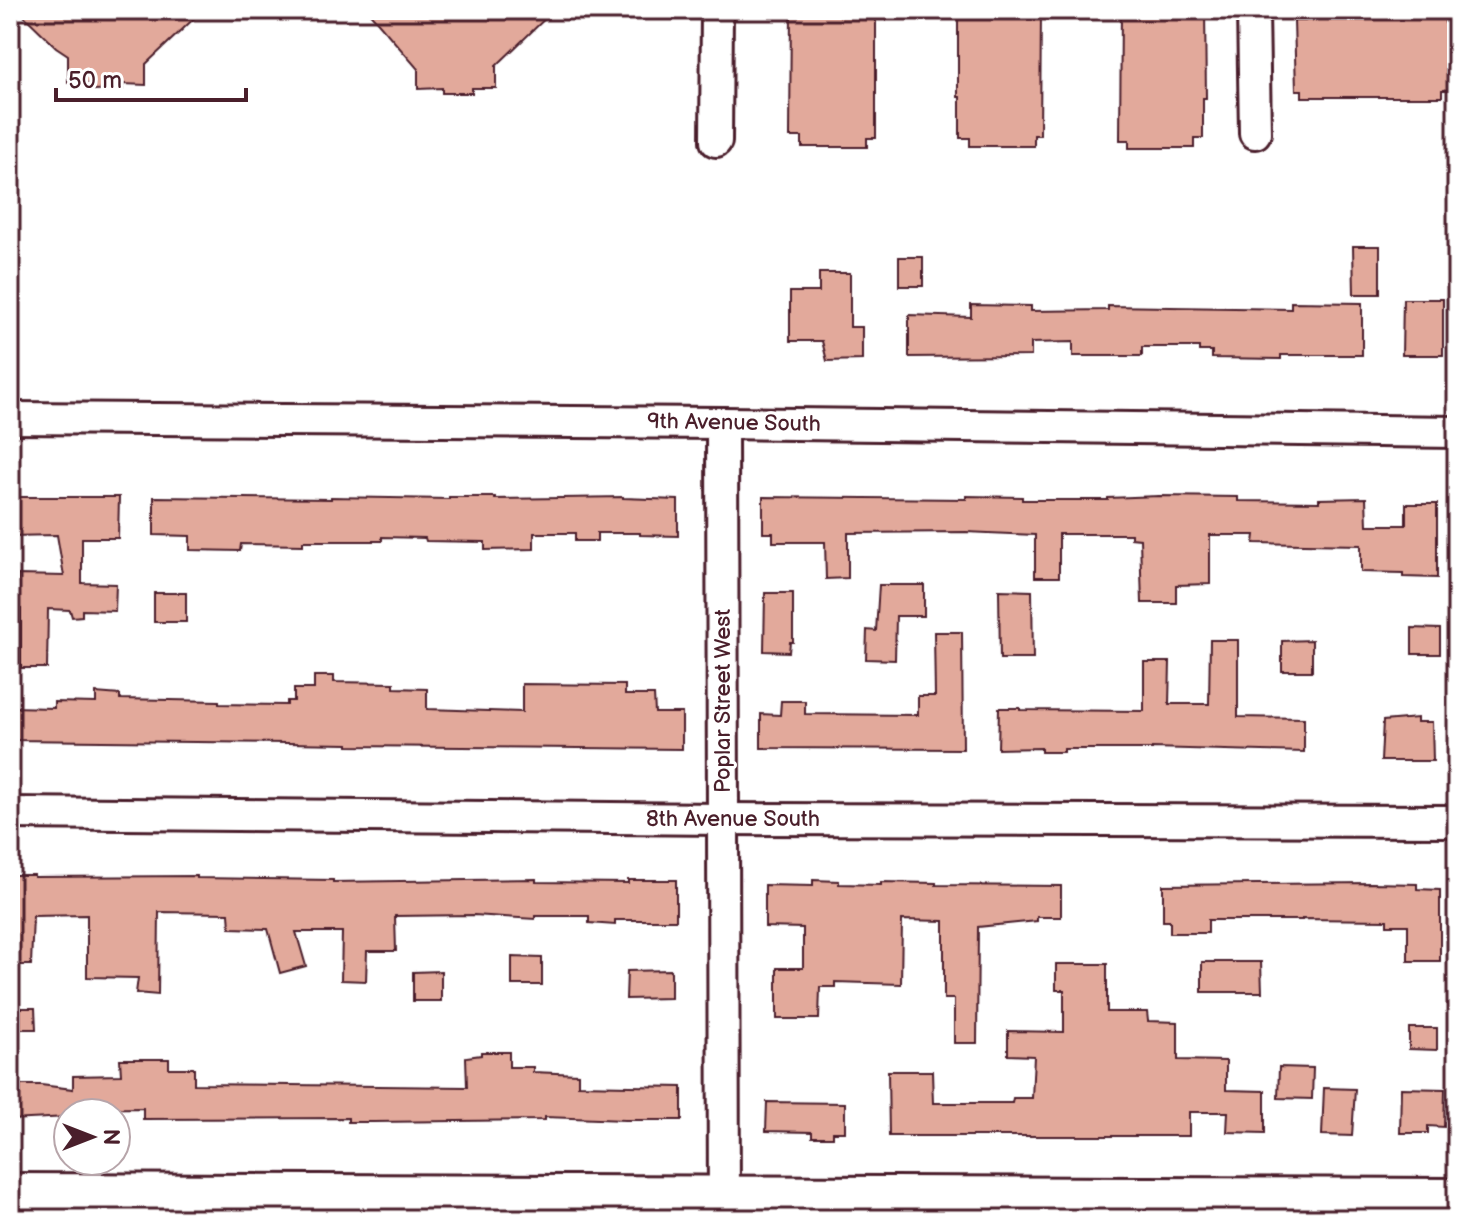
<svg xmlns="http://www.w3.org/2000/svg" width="1467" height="1229" font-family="'Balsamiq Sans',sans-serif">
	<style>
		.building { fill: #e2a99b; stroke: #4a1f2b; stroke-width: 2 }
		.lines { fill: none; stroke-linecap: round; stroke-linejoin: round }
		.street-casing { stroke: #4a1f2b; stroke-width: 36 }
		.secondary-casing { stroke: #4a1f2b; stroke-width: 48 }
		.street { stroke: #fff; stroke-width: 30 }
		.secondary { stroke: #fff; stroke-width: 42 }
		.labels { text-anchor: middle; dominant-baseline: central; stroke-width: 6; stroke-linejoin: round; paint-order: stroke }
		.street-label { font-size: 22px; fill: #4a1f2b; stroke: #fff }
	</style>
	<rect width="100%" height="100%" fill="#fff"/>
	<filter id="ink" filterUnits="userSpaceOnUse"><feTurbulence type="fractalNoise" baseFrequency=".0125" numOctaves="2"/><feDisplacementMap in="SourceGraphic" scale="16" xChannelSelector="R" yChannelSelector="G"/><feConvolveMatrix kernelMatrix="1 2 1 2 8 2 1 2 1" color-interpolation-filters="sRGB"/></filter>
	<g filter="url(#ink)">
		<!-- building -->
		<g class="building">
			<polygon points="18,10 203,10 146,64 146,85 123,84 123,89 94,90 94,84 68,83 68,55 56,47"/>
			<polygon points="367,10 554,10 496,66 496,88 472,88 472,93 442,93 442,88 418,89 418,69"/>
			<polygon points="791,10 876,10 876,138 867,138 867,147 802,147 802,137 790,137"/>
			<polygon points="958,10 1041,10 1040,135 1034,135 1034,146 970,146 970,138 960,138 960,97 958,97"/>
			<polygon points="1121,10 1205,10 1206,98 1203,98 1203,138 1194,138 1194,148 1129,148 1129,140 1120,140"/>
			<polygon points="1445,12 1445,23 1450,23 1450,90 1442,90 1442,97 1302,97 1302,90 1296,90 1294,21 1305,21 1305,13"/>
			<polygon points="1353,246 1380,246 1380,294 1354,294"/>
			<rect x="899" y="257" width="24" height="29"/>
			<polygon points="819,273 850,273 850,327 862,327 862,360 827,361 822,341 790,341 790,292 819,292"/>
			<polygon points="1403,299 1443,299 1443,355 1402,355"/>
			<polygon points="1291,302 1362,303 1362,355 1281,355 1281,359 1212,358 1212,351 1199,351 1199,347 1142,347 1142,356 1073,356 1073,342 1031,343 1031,356 909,357 909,315 971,317 971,305 1031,306 1031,311 1108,310 1108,306 1291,309"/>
			<polygon points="966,496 1022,497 1022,500 1108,500 1108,498 1159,496 1238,497 1238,501 1319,502 1319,499 1366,498 1367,525 1406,525 1406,504 1437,504 1437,578 1403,577 1403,573 1361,572 1361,545 1254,543 1255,535 1210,535 1210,584 1176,585 1176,603 1142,603 1140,539 1131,538 1131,534 1059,534 1059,577 1035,577 1035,535 966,532 848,533 848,578 826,579 825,542 773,542 773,533 763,533 763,497 966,499"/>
			<polygon points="10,497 119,497 118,538 82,538 82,583 116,584 115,611 82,610 82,616 72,617 70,610 48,609 47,668 21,668 21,609 18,609 18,575 64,576 57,535 10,536"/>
			<polygon points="154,497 331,499 331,497 449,499 449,497 495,497 495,499 623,497 623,498 678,500 678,536 640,535 640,533 597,533 597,541 575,541 575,533 534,533 534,549 485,550 485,542 426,541 425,538 382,537 382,541 303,541 303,545 241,544 240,551 190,550 190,536 154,535"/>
			<polygon points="879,585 924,585 924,616 896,616 895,660 866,659 867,630 876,631"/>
			<polygon points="999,590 1032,591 1033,659 1000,659"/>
			<rect x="154" y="593" width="32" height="29"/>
			<polygon points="765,593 793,593 793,642 790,642 789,652 764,651"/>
			<polygon points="1412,628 1440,629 1440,654 1412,654"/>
			<polygon points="934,632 962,632 963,749 761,748 761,714 780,715 781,701 805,701 805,714 918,715 918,696 935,696"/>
			<polygon points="1210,640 1238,640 1238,717 1304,718 1304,752 1152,748 1152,749 1064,749 1064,752 1041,752 1041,748 998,749 999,708 1020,708 1020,710 1144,711 1144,662 1170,662 1169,704 1209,704"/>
			<polygon points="1312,640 1312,671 1282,671 1282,641"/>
			<polygon points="314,676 334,676 334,682 394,683 394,688 427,689 427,709 522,712 522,684 625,685 625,695 654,695 655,713 682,713 682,749 348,746 348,744 287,743 10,740 10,707 54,708 54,702 96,703 96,693 120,695 120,699 219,701 219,704 287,705 287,701 294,701 294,689 314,689"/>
			<polygon points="1417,718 1417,722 1432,722 1433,761 1381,761 1383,721"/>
			<polygon points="10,875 34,875 34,877 197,876 197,878 333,880 333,882 536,879 536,882 628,883 628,880 676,880 676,920 615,920 615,925 589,923 589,916 535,916 535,919 474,915 395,916 396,951 367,951 366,981 341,980 342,932 296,932 306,966 280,973 268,929 230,928 229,913 159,912 158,995 136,993 138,978 87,977 87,915 33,916 31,965 10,965"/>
			<polygon points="813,880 839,881 839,884 881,885 881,882 936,883 936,885 1061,886 1061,917 1037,917 1037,921 978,927 977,1043 954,1043 954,999 944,999 944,921 902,920 901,984 835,982 835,987 820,987 819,1019 777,1019 777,968 803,968 803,928 765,927 765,885 813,886"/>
			<polygon points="1372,883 1417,884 1417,889 1440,890 1440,961 1408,961 1408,925 1387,925 1387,920 1302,919 1302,920 1208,920 1208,933 1170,933 1170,921 1163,921 1163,885"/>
			<polygon points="512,957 542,958 542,985 512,985"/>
			<polygon points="1202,962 1261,962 1262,992 1202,992"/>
			<polygon points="1056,964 1107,964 1107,1012 1147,1012 1148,1021 1178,1022 1178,1060 1226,1061 1226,1090 1265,1091 1265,1133 1227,1132 1228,1112 1189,1112 1189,1136 889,1136 888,1071 932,1071 933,1103 1012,1103 1013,1098 1032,1098 1034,1056 1008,1055 1008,1031 1064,1032 1064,990 1056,990"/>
			<polygon points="671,970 671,998 626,999 627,971"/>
			<polygon points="441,971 441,1001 413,1001 413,972"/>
			<polygon points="10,1008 35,1008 36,1029 10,1029"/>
			<polygon points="1409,1028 1437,1028 1437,1050 1409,1049"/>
			<polygon points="481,1052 509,1052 509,1067 533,1067 533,1072 578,1074 578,1085 682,1087 682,1120 625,1120 545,1117 545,1120 373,1122 348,1122 348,1118 143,1119 143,1108 74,1109 74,1113 68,1113 68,1117 10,1120 10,1085 41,1085 73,1089 73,1076 121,1075 120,1059 169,1059 169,1068 194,1068 194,1084 467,1087 466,1057 481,1055"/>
			<polygon points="1279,1067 1313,1068 1312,1099 1278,1098"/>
			<polygon points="1324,1088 1355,1089 1352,1136 1322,1135"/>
			<polygon points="1401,1088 1445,1089 1444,1127 1428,1126 1428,1133 1400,1133"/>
			<polygon points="767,1102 845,1103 845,1132 833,1132 833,1137 812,1137 812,1132 766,1131"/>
		</g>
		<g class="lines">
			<defs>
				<g id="street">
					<polyline points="1253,10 1255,133"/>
					<polyline points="716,141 717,10"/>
					<polyline points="10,418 722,423 1457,432"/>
					<polyline points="722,423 724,1219"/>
					<polyline points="10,813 723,819 1457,821"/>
				</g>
				<polyline id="secondary" points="10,1195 1457,1200"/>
			</defs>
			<!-- street casing -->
			<use href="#street" class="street-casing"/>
			<!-- secondary casing -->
			<use href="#secondary" class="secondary-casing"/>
			<!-- street -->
			<use href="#street" class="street"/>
			<!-- secondary -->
			<use href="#secondary" class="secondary"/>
		</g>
	</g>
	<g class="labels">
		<!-- street labels -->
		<g class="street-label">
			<text transform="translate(734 423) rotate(1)">9th Avenue South</text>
			<text transform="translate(723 701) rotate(-90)">Poplar Street West</text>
			<text x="733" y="819">8th Avenue South</text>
		</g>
	</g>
	<!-- margin -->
	<rect width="1467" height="1229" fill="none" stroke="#fff" stroke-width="40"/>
	<rect x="20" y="20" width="1427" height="1189" fill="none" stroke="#4a1f2b" stroke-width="3" filter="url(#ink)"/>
	<!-- north arrow -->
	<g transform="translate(92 1137) rotate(90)"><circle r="38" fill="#ffffff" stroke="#b7a5aa" stroke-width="2"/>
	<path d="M0-6L14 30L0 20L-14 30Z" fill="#4a1f2b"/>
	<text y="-12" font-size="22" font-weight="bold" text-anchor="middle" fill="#4a1f2b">N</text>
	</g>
	<!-- scale -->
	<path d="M56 88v12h190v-12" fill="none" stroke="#4a1f2b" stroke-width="4"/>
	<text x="68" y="88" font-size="24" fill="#4a1f2b" stroke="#ffffff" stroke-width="6" paint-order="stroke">50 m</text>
</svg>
